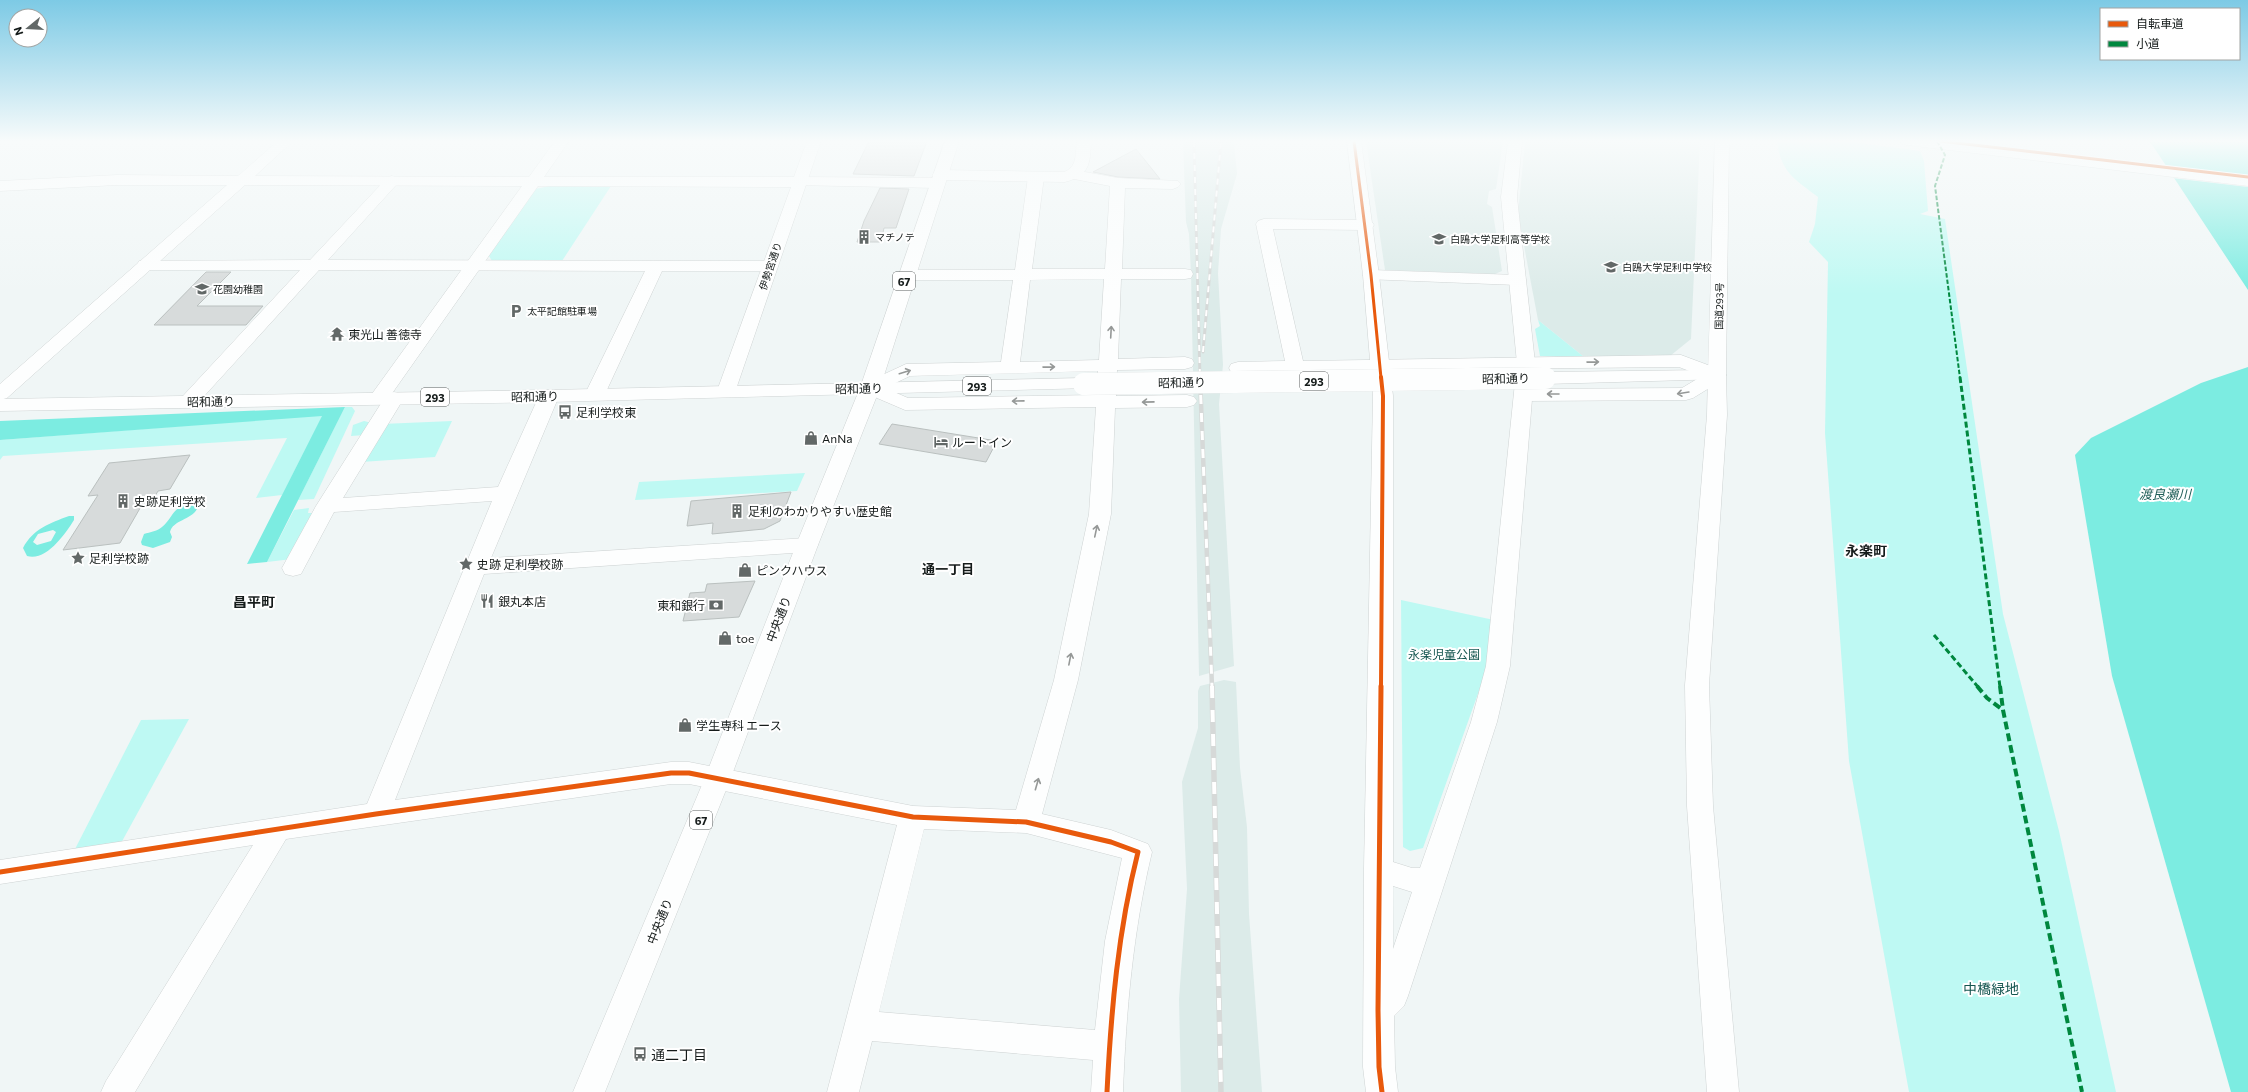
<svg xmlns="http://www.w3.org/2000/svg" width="2248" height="1092" font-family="Commissioner,'Noto Sans JP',sans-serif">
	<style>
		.built { fill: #dcebe9 }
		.green { fill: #bef9f3 }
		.water { fill: #7cece1; fill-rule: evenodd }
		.pier { fill: #f0f6f6 }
		.building { fill: #d7dbdb; stroke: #bac0bf }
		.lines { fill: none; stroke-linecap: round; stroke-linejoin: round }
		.street-casing { stroke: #ced3d3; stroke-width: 1 }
		.secondary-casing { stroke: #ced3d3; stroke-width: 1 }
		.primary-casing { stroke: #ced3d3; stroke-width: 1 }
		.highway-casing { stroke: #ced3d3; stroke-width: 1 }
		.street { fill: #fdfefe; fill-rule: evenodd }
		.secondary { fill: #fdfefe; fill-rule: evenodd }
		.primary { fill: #fdfefe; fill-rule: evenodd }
		.highway { fill: #fdfefe; fill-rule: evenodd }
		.rail-far2-casing { stroke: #d6d9d8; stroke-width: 3 }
		.rail-far1-casing { stroke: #d6d9d8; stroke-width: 4.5 }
		.rail-casing { stroke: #d6d9d8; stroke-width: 5.5 }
		.rail-far2 { stroke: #fff; stroke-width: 2; stroke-dasharray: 6; stroke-linecap: butt }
		.rail-far1 { stroke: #fff; stroke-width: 3; stroke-dasharray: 9; stroke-linecap: butt }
		.rail { stroke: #fff; stroke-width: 4; stroke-dasharray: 12; stroke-linecap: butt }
		.highway-bridge-casing { stroke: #ced3d3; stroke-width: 22; stroke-linecap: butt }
		.highway-bridge { stroke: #fdfefe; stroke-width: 22 }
		.quiet-far2 { stroke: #00873e; stroke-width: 2; stroke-dasharray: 4.5 2; stroke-linecap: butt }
		.quiet-far1 { stroke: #00873e; stroke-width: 3; stroke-dasharray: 6 3; stroke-linecap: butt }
		.quiet { stroke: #00873e; stroke-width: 4; stroke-dasharray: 8 4; stroke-linecap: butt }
		.cycleway-far2-casing { stroke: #fff; stroke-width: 5 }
		.cycleway-far1-casing { stroke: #fff; stroke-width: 6 }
		.cycleway-casing { stroke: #fff; stroke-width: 8 }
		.cycleway-far2 { stroke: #e8590c; stroke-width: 3 }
		.cycleway-far1 { stroke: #e8590c; stroke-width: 4 }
		.cycleway { stroke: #e8590c; stroke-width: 5 }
		.oneway { stroke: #959897 }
		.labels { text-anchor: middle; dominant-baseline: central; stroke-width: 4; stroke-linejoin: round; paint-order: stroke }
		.far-poi-label { font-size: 10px; fill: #151b1a; stroke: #fff; text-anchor: start }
		.far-street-label { font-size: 10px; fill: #151b1a; stroke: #fff }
		.shield { fill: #fff; stroke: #5b5f5f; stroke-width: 1 }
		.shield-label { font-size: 11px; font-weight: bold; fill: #151b1a }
		.poi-label { font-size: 12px; fill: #151b1a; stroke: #fff; text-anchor: start }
		.street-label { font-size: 12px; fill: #151b1a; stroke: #fff }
		.park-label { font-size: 12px; fill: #155650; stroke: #fff }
		.water-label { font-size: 13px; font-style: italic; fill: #1f5e58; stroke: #fff }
		.neighbourhood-label { font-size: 13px; font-weight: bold; fill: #151b1a; stroke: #fff }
		.quarter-label { font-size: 14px; font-weight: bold; fill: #151b1a; stroke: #fff }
		.near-park-label { font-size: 14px; fill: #155650; stroke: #fff }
		.near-poi-label { font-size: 14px; fill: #151b1a; stroke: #fff; text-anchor: start }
	</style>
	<rect width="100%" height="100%" fill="#f0f6f6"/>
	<!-- built -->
	<g class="built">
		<polygon points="1183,141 1234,141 1237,174 1221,229 1218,273 1223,365 1219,404 1234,666 1199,676 1191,273 1189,234 1186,222"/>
		<polygon points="1366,141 1503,141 1496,189 1489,191 1487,204 1492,207 1502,271 1495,274 1385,270"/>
		<polygon points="1525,141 1700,141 1691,339 1670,356 1584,357 1538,320 1518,214"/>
		<polygon points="1224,680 1236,682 1240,768 1247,827 1249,914 1262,1092 1181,1092 1179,999 1187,889 1182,782 1198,728 1198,691 1200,686"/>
	</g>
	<!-- green -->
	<g class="green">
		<path d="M1777,141H1845L1920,151L1924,161L1928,211L1920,214L1945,219L2003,614L2059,831L2116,1092H1909L1849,761L1825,433L1828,262L1809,242L1815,224L1818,197C1795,179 1781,173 1777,141Z"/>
		<polygon points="550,186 611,186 562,261 492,261 489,256 535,189"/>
		<polygon points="1538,320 1584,357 1540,356 1535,329 1540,326"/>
		<polygon points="345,407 352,407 355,411 314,499 298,500"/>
		<polygon points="323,415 282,495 256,498 287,438 3,456 0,460 0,440"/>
		<polygon points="364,421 372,423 365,435 351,436 353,425"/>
		<polygon points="452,421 435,457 361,462 382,424"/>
		<polygon points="805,473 797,491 635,500 639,482"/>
		<polygon points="309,508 308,513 319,513 292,559 267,562 294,510"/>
		<polygon points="1401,600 1494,620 1485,674 1423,848 1410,851 1403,847"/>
		<polygon points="189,719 120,845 74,851 141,720"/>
	</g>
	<!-- water -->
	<g class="water">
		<polygon points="2148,141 2248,141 2248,290 2153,146"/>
		<polygon points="2248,367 2248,1092 2231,1092 2112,676 2075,455 2091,438 2201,383"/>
		<polygon points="345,407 267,562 247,564 322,416 0,440 0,421"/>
		<path d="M192,503L196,504L197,509C191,520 173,520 170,532L172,537L170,542L153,548L142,545L141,542L144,534C150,532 158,531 162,527C174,517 172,506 192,503Z"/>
		<path d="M69,516H74V520C66,533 46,562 27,556L23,548C33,529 50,523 69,516ZM53,530L56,532L51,541L37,545L33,542L38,534Z"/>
	</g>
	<!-- pier -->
	<polygon class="pier" points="2163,165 2248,175 2248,187 2172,178"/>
	<!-- building -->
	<g class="building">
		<polygon points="869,141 927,141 914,176 853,174"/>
		<polygon points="1136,149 1160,179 1118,177 1093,172"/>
		<polygon points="880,188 909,189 896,228 884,228 881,242 857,242 864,221"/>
		<polygon points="206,272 231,272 197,306 263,306 246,325 154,325"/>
		<polygon points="892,424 997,441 986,462 879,444"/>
		<polygon points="190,455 170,489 158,491 151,503 143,503 120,543 63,550 98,495 88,496 109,463"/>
		<polygon points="791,492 780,521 764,529 712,534 713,523 687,526 691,501"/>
		<polygon points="755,581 739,617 683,621 690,593 705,592 707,584"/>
	</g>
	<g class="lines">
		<defs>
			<g id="street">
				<path d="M1074,170L1118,178L1178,181L1181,184L1178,187L1173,189L1125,188L1122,269H1185L1191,270L1193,274L1191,278L1185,279H1121L1118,359L1185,357L1192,359L1194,363L1192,367L1185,369L1117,370L1116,396L1187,395L1194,397L1197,401L1194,405L1187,407L1115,408L1111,514L1078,680L1042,814L1111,830L1148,844L1152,852C1133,931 1126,1011 1123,1092H1091L1093,1060L872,1041L859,1092H827L897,825L689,784H671L286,839L135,1092H101L106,1081L253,845L0,884V860L367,804L492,501L334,512L301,574L293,576L285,574L282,568L316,506L387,394L394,392L401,394L404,398L343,498L498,487L539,396L542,392L549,390L556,392L559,396L491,558L807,538L815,540L818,545L815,550L807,552L484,574L395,800L671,762H689L913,806L1016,810L1054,680L1089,514L1096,407L905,410L863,392L860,388L863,384L906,364L1001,362L1013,280H906L900,279L898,275L900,271L906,270H1015L1028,177L1031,174H1041L1044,177L1032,269H1105L1110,186L1069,178L1066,175L1069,172ZM1104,279L1099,360L1020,362L1030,280ZM1098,371L1097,395L908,398L885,388L910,376ZM924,829L1026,833L1122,858L1105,941L1095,1030L879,1012Z"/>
				<polygon points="392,176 397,178 400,181 397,184 328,260 769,261 775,262 777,266 775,270 769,271 662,271 605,394 602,398 595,400 588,398 585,394 645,271 319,270 196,405 189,407 182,405 179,401 182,397 300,270 145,270 139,269 137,265 139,261 310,260 387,178"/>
				<polygon points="799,177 937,178 942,180 945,183 942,186 937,188 794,185 791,182 794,179"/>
				<polygon points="1264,219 1366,220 1372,222 1374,225 1372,228 1366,230 1273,229 1303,361 1681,355 1724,371 1726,375 1724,379 1693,398 1686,400 1524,401 1517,399 1514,395 1517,391 1524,389 1682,388 1702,376 1679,367 1379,370 1238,374 1231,372 1229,368 1231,364 1238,362 1285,361 1256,224 1258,221"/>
				<polygon points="1371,270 1517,275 1523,276 1526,280 1523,284 1517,285 1365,279 1363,275 1365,271"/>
			</g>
			<g id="secondary">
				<polygon points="278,141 293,141 255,176 529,177 555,141 569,141 544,177 794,177 807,141 821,141 734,395 727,397 720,395 717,391 791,187 538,186 386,402 379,404 372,402 369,398 522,186 245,185 7,398 0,400 0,384 227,185 117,185 0,191 0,181 117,175 238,176"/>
				<path d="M1077,141H1091C1090,164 1090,175 1065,182L940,180L935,178L932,175L935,172L940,170L1064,172C1078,167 1075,153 1077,141Z"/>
				<path d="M1347,141H1361L1379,275L1393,396V862L1412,868H1420L1471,722L1486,666L1517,363L1501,197L1508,141H1522L1517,197L1535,363L1510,666L1497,722L1408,996L1404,1006L1394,1016L1395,1067L1398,1092H1366L1363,1067L1364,869L1373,396L1363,275ZM1393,886L1412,892L1393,949Z"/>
				<polygon points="1717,369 1724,371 1726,375 1727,415 1709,685 1713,806 1739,1092 1707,1092 1687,806 1685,685 1707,415 1708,375 1710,371"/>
			</g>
			<polygon id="primary" points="945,141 959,141 880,388 818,545 730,780 605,1092 573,1092 704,780 796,545 860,388"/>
			<g id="highway">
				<polygon points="1715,141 1729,141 1726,375 1724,379 1545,384 1538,382 1536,378 1538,374 1545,372 1708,370"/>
				<polygon points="1900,141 1943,141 2248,176 2248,186 1907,145 1902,144"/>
				<polygon points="1084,378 1091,380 1093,384 1091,388 549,402 0,411 0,399 549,390"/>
			</g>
		</defs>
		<!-- street casing -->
		<use href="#street" class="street-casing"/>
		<!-- secondary casing -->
		<use href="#secondary" class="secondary-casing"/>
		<!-- primary casing -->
		<use href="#primary" class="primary-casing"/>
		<!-- highway casing -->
		<use href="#highway" class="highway-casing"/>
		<!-- street -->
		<use href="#street" class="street"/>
		<!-- secondary -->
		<use href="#secondary" class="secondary"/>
		<!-- primary -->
		<use href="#primary" class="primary"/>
		<!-- highway -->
		<use href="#highway" class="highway"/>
		<defs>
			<g id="rail-far2">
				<polyline points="1194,141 1200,378"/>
				<polyline points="1203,352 1221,141"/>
			</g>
			<polyline id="rail-far1" points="1200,377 1212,687"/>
			<polyline id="rail" points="1212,686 1221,1092"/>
		</defs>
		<!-- rail-far2 casing -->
		<use href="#rail-far2" class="rail-far2-casing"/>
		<!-- rail-far1 casing -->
		<use href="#rail-far1" class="rail-far1-casing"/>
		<!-- rail casing -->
		<use href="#rail" class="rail-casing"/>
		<!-- rail-far2 -->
		<use href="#rail-far2" class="rail-far2"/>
		<!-- rail-far1 -->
		<use href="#rail-far1" class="rail-far1"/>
		<!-- rail -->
		<use href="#rail" class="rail"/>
		<defs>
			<polyline id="highway-bridge" points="1084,384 1545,378"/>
		</defs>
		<!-- highway-bridge casing -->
		<use href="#highway-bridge" class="highway-bridge-casing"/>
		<!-- highway-bridge -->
		<use href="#highway-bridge" class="highway-bridge"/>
		<!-- quiet-far2 -->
		<polyline class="quiet-far2" points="1937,141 1945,155 1935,186 1960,378"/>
		<!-- quiet-far1 -->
		<g class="quiet-far1">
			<polyline points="1960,377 2000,687"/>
			<polyline points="1934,635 1978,687"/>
		</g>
		<!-- quiet -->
		<g class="quiet">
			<polyline points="1977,686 1987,698 2003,710"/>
			<polyline points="2000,686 2003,710 2082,1092"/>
		</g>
		<defs>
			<g id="cycleway-far2">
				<polyline points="1354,141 1371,275 1381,378"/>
				<polyline points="1940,141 2248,177"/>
			</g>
			<polyline id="cycleway-far1" points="1381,687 1383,396 1381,377"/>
			<g id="cycleway">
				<polyline points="1381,686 1378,1010 1379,1067 1382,1092"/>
				<path d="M0,872L376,814L671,773H689L913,817L1026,822L1111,842L1138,852C1118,931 1111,1011 1107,1092"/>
			</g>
		</defs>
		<!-- cycleway-far2 casing -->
		<use href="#cycleway-far2" class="cycleway-far2-casing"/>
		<!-- cycleway-far1 casing -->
		<use href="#cycleway-far1" class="cycleway-far1-casing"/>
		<!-- cycleway casing -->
		<use href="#cycleway" class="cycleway-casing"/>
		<!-- cycleway-far2 -->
		<use href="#cycleway-far2" class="cycleway-far2"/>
		<!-- cycleway-far1 -->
		<use href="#cycleway-far1" class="cycleway-far1"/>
		<!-- cycleway -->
		<use href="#cycleway" class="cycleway"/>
	</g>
	<!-- one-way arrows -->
	<defs><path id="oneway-shaft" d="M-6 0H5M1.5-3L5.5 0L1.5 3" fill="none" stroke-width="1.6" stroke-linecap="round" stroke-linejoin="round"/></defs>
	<g class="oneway">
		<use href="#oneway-shaft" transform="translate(1111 332) rotate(-87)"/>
		<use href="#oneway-shaft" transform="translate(1593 362) rotate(-1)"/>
		<use href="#oneway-shaft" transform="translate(1049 367) rotate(-1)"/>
		<use href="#oneway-shaft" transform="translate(905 372) rotate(-17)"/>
		<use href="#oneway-shaft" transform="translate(1683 393) rotate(171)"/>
		<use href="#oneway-shaft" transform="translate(1553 394) rotate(180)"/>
		<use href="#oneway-shaft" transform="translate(1018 401) rotate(179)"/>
		<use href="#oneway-shaft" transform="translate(1148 402) rotate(179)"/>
		<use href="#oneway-shaft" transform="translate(1096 531) rotate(-78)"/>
		<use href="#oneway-shaft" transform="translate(1070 659) rotate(-79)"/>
		<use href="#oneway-shaft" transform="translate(1037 784) rotate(-74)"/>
	</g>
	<!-- sky -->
	<linearGradient id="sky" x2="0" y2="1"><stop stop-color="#7dcae5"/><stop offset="0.48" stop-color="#f8fbfb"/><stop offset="1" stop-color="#f8fbfb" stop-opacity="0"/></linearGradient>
	<rect width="2248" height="294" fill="url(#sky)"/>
	<!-- icons -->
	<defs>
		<symbol id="building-bare" viewBox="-9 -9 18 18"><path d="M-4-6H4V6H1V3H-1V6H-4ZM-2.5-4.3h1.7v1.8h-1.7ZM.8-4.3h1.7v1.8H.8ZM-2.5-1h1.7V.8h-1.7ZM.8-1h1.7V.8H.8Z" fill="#626867" stroke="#fff" stroke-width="2.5" paint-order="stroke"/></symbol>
		<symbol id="school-bare" viewBox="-9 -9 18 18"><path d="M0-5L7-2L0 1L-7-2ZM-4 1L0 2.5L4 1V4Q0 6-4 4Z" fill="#626867" stroke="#fff" stroke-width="2.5" paint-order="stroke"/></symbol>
		<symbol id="parking-bare" viewBox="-9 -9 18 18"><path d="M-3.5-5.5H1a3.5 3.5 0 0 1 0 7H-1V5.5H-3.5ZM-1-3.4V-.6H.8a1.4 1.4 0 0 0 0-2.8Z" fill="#626867" stroke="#fff" stroke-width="2.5" paint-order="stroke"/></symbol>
		<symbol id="temple-bare" viewBox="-9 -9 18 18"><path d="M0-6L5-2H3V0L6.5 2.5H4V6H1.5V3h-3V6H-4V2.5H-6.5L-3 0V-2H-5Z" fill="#626867" stroke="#fff" stroke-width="2.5" paint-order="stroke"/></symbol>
		<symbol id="bus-bare" viewBox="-9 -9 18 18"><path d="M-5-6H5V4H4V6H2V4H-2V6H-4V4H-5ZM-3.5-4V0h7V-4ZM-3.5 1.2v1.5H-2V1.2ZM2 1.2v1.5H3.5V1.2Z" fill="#626867" stroke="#fff" stroke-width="2.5" paint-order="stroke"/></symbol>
		<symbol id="shop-bare" viewBox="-9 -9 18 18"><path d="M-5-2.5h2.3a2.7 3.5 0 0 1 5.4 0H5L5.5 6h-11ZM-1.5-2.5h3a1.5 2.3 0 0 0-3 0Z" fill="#626867" stroke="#fff" stroke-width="2.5" paint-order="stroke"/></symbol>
		<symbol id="hotel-bare" viewBox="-9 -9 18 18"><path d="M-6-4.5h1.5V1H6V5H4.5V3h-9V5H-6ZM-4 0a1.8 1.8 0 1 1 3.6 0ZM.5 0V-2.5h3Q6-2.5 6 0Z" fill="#626867" stroke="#fff" stroke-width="2.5" paint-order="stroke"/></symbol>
		<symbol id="sight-bare" viewBox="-9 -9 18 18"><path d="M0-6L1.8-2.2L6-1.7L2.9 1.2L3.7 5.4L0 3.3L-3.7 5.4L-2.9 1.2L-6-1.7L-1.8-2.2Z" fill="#626867" stroke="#fff" stroke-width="2.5" paint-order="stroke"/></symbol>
		<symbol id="restaurant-bare" viewBox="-9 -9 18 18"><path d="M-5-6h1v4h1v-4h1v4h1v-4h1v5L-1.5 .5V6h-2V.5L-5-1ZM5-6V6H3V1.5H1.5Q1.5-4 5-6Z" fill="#626867" stroke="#fff" stroke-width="2.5" paint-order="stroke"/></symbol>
		<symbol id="bank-bare" viewBox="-9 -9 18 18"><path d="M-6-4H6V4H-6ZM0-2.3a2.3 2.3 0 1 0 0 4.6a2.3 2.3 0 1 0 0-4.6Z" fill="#626867" stroke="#fff" stroke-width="2.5" paint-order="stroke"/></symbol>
	</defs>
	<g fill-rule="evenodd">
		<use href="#building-bare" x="854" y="227" width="20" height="20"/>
		<use href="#school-bare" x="1429" y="229" width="20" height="20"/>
		<use href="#school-bare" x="1601" y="257" width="20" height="20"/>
		<use href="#school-bare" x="192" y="279" width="20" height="20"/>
		<use href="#parking-bare" x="506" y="301" width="20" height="20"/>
		<use href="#temple-bare" x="327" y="324" width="20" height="20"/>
		<use href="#bus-bare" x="555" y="402" width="20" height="20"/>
		<use href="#shop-bare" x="801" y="428" width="20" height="20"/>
		<use href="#hotel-bare" x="931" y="432" width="20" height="20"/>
		<use href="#building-bare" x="113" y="491" width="20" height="20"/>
		<use href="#building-bare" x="727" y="501" width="20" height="20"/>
		<use href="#sight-bare" x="68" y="548" width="20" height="20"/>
		<use href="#sight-bare" x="456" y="554" width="20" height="20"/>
		<use href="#shop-bare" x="735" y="560" width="20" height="20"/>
		<use href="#restaurant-bare" x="477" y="591" width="20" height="20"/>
		<use href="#bank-bare" x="706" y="595" width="20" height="20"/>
		<use href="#shop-bare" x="715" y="628" width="20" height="20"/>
		<use href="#shop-bare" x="675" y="715" width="20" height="20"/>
		<use href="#bus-bare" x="630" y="1044" width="20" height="20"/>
	</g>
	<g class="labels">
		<!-- far-poi labels -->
		<g class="far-poi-label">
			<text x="875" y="237">マチノテ</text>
			<text x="1450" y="239">白鴎大学足利高等学校</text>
			<text x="1622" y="267">白鴎大学足利中学校</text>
			<text x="213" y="289">花園幼稚園</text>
			<text x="527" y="311">太平記館駐車場</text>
		</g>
		<!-- far-street labels -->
		<g class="far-street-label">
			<text transform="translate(770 266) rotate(-71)">伊勢宮通り</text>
			<text transform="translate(1719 306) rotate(-89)">国道293号</text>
		</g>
		<!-- shield labels -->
		<g class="shield">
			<rect x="893" y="272" width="22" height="18" rx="3"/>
			<rect x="1300" y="372" width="28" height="18" rx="3"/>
			<rect x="963" y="377" width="28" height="18" rx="3"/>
			<rect x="421" y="388" width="28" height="18" rx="3"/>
			<rect x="690" y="811" width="22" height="18" rx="3"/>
		</g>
		<g class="shield-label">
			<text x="904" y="281">67</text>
			<text x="1314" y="381">293</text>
			<text x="977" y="386">293</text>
			<text x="435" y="397">293</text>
			<text x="701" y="820">67</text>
		</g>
		<!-- poi labels -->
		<g class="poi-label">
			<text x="348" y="334">東光山 善徳寺</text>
			<text x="576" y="412">足利学校東</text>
			<text x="822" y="438">AnNa</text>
			<text x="952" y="442">ルートイン</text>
			<text x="134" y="501">史跡足利学校</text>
			<text x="748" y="511">足利のわかりやすい歴史館</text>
			<text x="89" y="558">足利学校跡</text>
			<text x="477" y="564">史跡 足利學校跡</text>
			<text x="756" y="570">ピンクハウス</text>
			<text x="498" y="601">銀丸本店</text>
			<text x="705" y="605" text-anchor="end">東和銀行</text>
			<text x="736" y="638">toe</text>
			<text x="696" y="725">学生専科 エース</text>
		</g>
		<!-- street labels -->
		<g class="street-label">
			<text transform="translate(1506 378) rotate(-1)">昭和通り</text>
			<text transform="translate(1182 382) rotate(-1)">昭和通り</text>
			<text transform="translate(859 388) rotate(-1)">昭和通り</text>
			<text transform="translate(535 396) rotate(-1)">昭和通り</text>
			<text transform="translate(211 401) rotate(-1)">昭和通り</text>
			<text transform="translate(778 619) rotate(-69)">中央通り</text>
			<text transform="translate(659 921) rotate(-68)">中央通り</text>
		</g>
		<!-- park labels -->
		<g class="park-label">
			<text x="1444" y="654">永楽児童公園</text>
		</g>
		<!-- water labels -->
		<g class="water-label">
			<text x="2165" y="494">渡良瀬川</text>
		</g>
		<!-- neighbourhood labels -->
		<g class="neighbourhood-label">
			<text x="948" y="569">通一丁目</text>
		</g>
		<!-- quarter labels -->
		<g class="quarter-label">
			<text x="1866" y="550">永楽町</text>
			<text x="254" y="601">昌平町</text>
		</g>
		<!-- near-park labels -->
		<g class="near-park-label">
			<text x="1991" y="988">中橋緑地</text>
		</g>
		<!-- near-poi labels -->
		<g class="near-poi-label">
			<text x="651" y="1054">通二丁目</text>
		</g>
	</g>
	<!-- legend -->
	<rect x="2100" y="8" width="140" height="52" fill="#ffffff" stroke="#a1a4a3"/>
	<rect x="2108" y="21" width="20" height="6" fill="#e8590c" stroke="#a1a4a3"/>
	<text x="2136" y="28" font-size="12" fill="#151b1a">自転車道</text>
	<rect x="2108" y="41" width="20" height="6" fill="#00873e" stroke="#a1a4a3"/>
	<text x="2136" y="48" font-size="12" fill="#151b1a">小道</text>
	<!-- north arrow -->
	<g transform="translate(28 28) rotate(252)"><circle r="19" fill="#ffffff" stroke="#a1a4a3"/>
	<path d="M0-3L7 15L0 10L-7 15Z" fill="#626867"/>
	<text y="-6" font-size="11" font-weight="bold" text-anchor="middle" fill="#151b1a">N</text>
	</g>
</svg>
